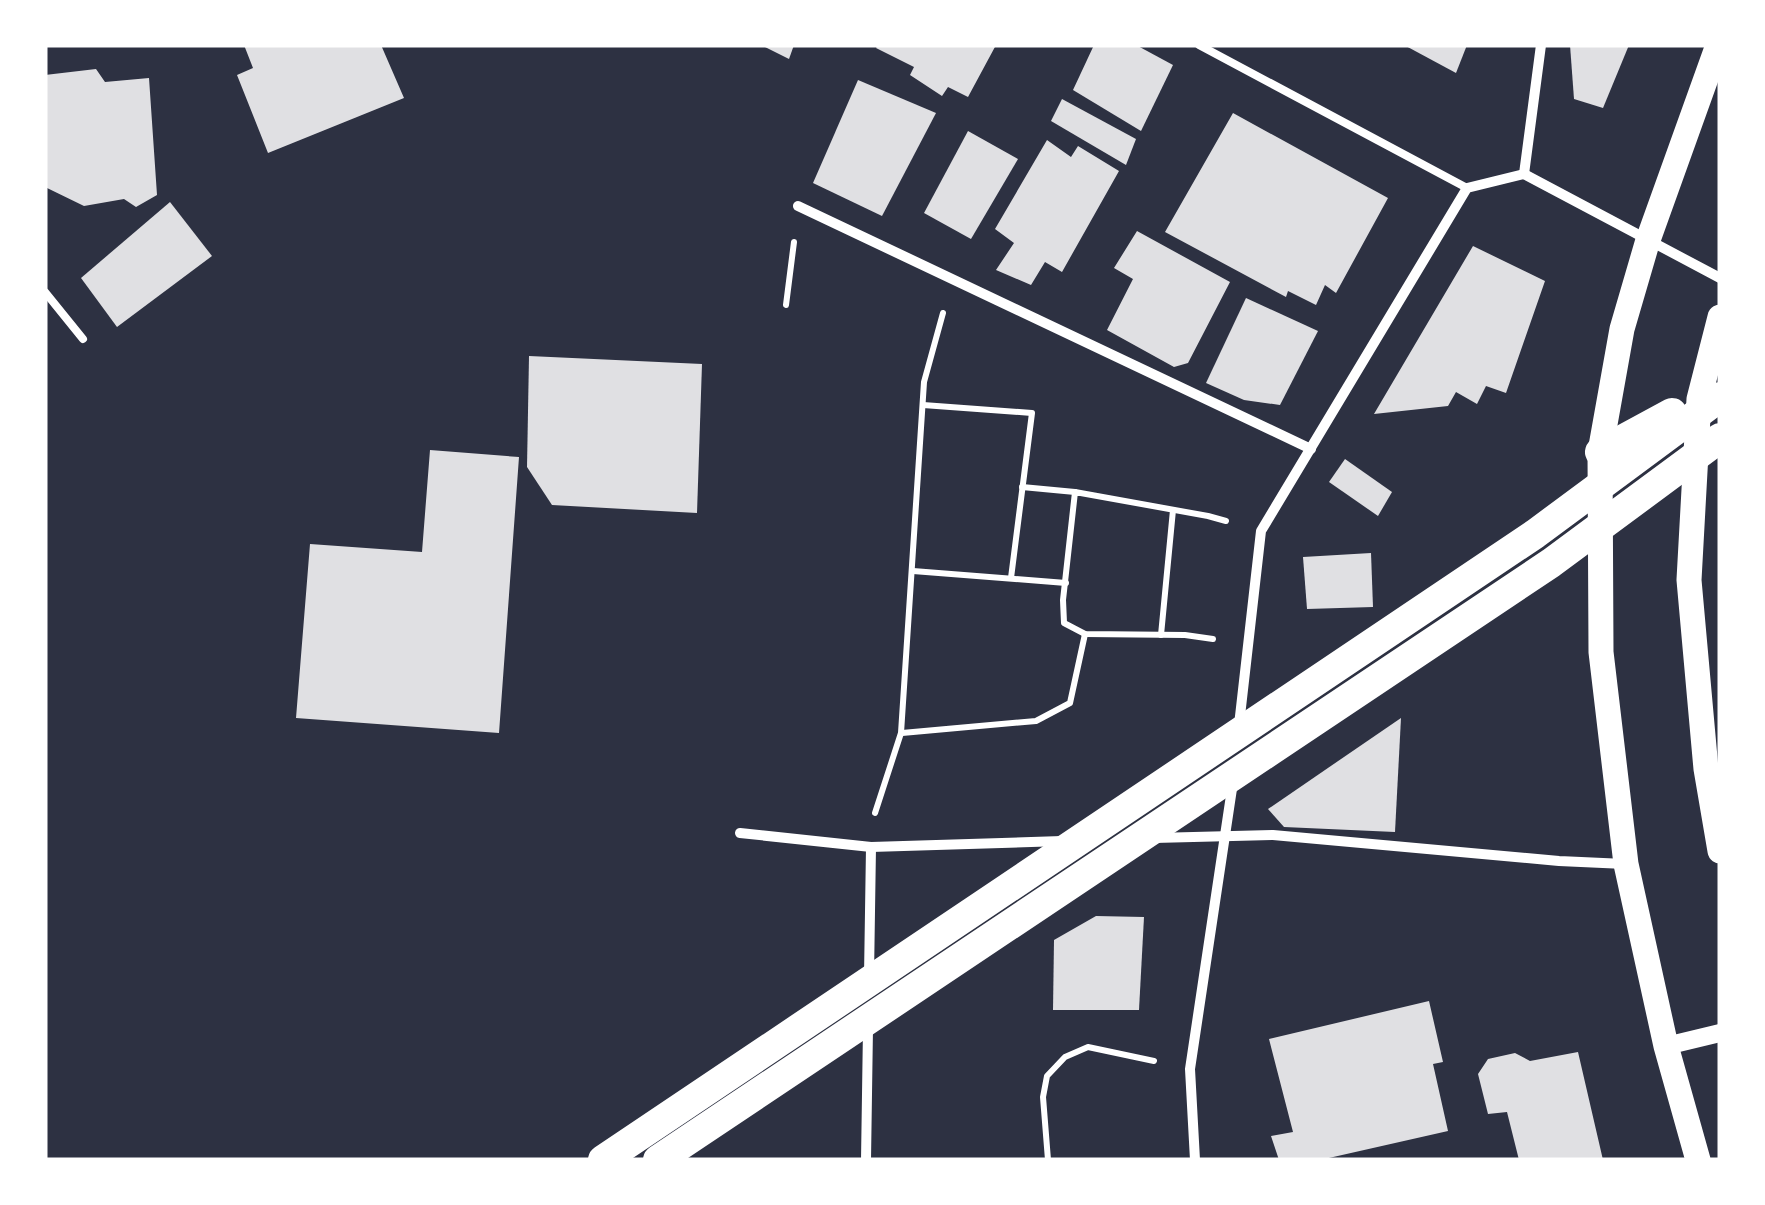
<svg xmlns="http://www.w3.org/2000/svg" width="1765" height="1205" font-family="'Exo 2',sans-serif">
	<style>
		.building { fill: #e0e0e3 }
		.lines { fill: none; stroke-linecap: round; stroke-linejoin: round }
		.path { stroke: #fff; stroke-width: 6 }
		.service { stroke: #fff; stroke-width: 8 }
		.minor { stroke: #fff; stroke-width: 10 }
		.tertiary { stroke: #fff; stroke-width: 18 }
		.primary { stroke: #fff; stroke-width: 25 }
		.motorway { stroke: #fff; stroke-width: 30 }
	</style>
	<rect width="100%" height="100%" fill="#2d3142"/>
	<!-- building -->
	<g class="building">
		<polygon points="244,45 381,45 404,98 268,153 237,75 253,68"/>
		<polygon points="761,45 794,45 789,59"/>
		<polygon points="878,45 996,45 968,97 948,87 942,96 910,75 914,67 876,48"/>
		<polygon points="1094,45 1136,45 1173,65 1141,131 1073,90"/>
		<polygon points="1404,45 1467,45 1456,73"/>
		<polygon points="1570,45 1629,45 1603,108 1574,99"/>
		<polygon points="96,69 105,82 149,78 157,195 136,207 124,199 84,206 45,187 45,75"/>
		<polygon points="858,80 936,113 882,216 813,183"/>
		<polygon points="1062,99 1136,139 1126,165 1051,121"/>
		<polygon points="1233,113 1388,198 1336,293 1325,285 1316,305 1288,291 1286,297 1165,232"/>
		<polygon points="968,131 1018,159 971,239 924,213"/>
		<polygon points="1047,140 1071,157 1078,146 1119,171 1062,272 1045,262 1031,285 996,270 1014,243 995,229"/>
		<polygon points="170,202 212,256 117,327 81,278"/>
		<polygon points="1137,231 1230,282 1188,363 1174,367 1107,330 1133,279 1114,268"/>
		<polygon points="1473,246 1545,281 1506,393 1486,386 1477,404 1456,392 1448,406 1374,414"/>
		<polygon points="1246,298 1318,331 1280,405 1244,400 1206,383"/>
		<polygon points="529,356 702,364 697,513 552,505 527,467"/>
		<polygon points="430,450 519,457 499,733 296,718 310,544 422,552"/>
		<polygon points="1345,459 1392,492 1378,516 1329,482"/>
		<polygon points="1371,553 1373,607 1307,609 1303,557"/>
		<polygon points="1401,718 1395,832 1284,827 1268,809"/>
		<polygon points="1096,916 1144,917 1139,1010 1053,1010 1054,940"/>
		<polygon points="1429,1001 1443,1062 1433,1064 1448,1131 1320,1160 1279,1160 1271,1136 1293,1132 1269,1039"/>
		<polygon points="1578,1052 1603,1160 1519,1160 1507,1112 1488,1114 1478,1074 1488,1059 1515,1053 1530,1061"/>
	</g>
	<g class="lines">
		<!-- path -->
		<g class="path">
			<polyline points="786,305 794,242"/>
			<polyline points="923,405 1032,413 1011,578"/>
			<polyline points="1022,487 1075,492"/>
			<polyline points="913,571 1066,583"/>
			<polyline points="1161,635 1173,510"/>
			<polyline points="1213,639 1185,635 1085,634 1064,623 1063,600 1075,492 1208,516 1226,521"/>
			<polyline points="902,733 1036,721 1070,703 1085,634"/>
			<polyline points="875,813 901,733 924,382 943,313"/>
			<polyline points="1048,1160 1043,1097 1047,1076 1065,1057 1088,1047 1154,1061"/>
		</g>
		<!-- service -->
		<g class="service">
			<polyline points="1199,45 1467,188"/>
			<polyline points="45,292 83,339"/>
		</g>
		<!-- minor -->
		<g class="minor">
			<polyline points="1524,174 1720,278"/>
			<polyline points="1524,174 1541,45"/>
			<polyline points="798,206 1311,449"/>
			<polyline points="1239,725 1261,531 1467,188 1524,174"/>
			<polyline points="740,833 871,847 1062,841"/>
			<polyline points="1154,838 1273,835 1559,861 1625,864"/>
			<polyline points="869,976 871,847"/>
			<polyline points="866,1160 868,1028"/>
			<polyline points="1195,1160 1190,1069 1233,782"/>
		</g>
		<!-- tertiary -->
		<polyline class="tertiary" points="1666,1046 1720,1033"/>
		<!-- primary -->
		<g class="primary">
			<polyline points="1720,317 1699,399 1689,580 1706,769 1720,851"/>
			<polyline points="1698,1160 1666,1046 1626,864 1601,652 1600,452 1622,329 1648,240 1718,45"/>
		</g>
		<!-- motorway -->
		<g class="motorway">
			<polyline points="1600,452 1672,413"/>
			<polyline points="603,1160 1535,534 1720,397"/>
			<polyline points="658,1160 1551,563 1720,438"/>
		</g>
	</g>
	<!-- border -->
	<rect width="1765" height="1205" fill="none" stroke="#ffffff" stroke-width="95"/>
</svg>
